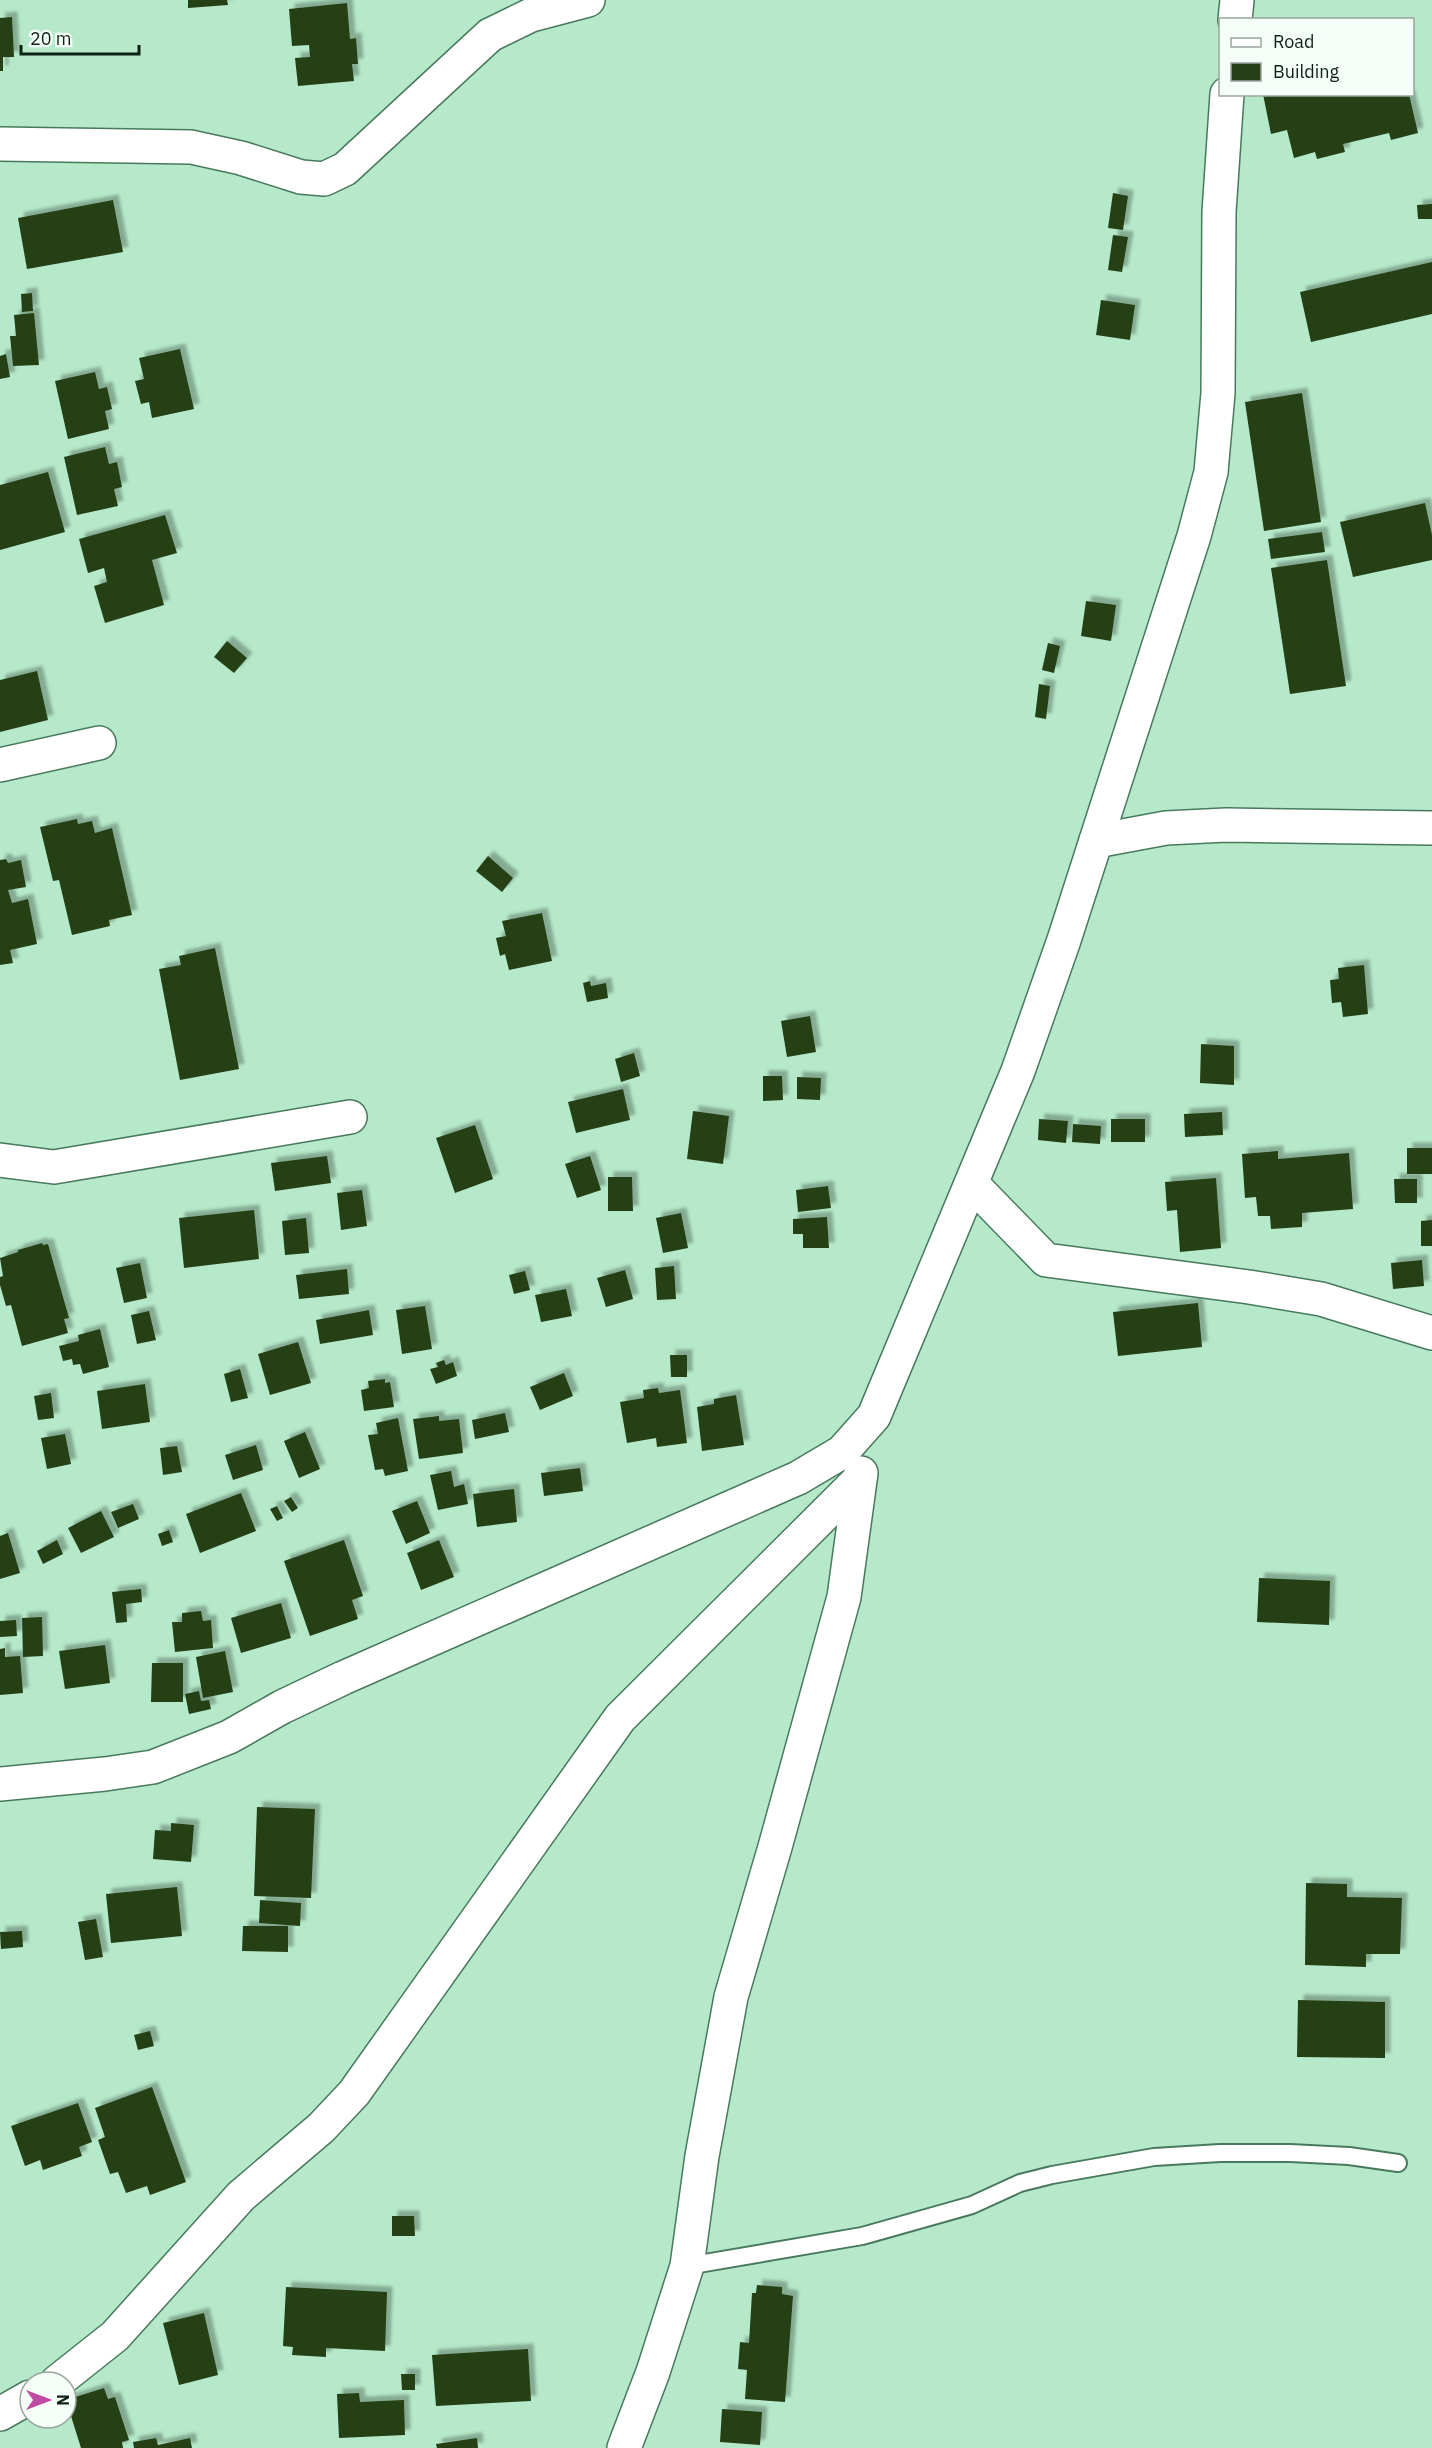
<svg xmlns="http://www.w3.org/2000/svg" width="1432" height="2448" font-family="'IBM Plex Sans',sans-serif">
	<style>
		.building { fill: #253f19; filter: url(#shadow) }
		.lines { fill: none; stroke-linecap: round; stroke-linejoin: round }
		.lane-casing { stroke: #48795c; stroke-width: 20 }
		.street-casing { stroke: #48795c; stroke-width: 36 }
		.lane { stroke: #fff; stroke-width: 16 }
		.street { stroke: #fff; stroke-width: 33 }
	</style>
	<defs>
		<filter id="shadow"><feDropShadow dx="5.5" dy="-5.5" stdDeviation="1.5" flood-color="#0004"/></filter>
	</defs>
	<rect width="100%" height="100%" fill="#b5e9c9"/>
	<!-- building -->
	<g class="building">
		<polygon points="188,0 227,0 228,5 188,8"/>
		<polygon points="347,3 350,39 356,38 358,64 352,64 354,81 298,86 295,58 310,57 309,45 292,46 289,9"/>
		<polygon points="12,17 14,57 3,57 3,71 0,71 0,18"/>
		<polygon points="1263,94 1409,94 1418,133 1391,140 1389,133 1343,144 1345,152 1317,159 1315,152 1294,158 1287,130 1271,134"/>
		<polygon points="1113,193 1128,196 1123,230 1108,228"/>
		<polygon points="113,200 123,252 27,269 18,218"/>
		<polygon points="1432,204 1432,219 1418,219 1417,205"/>
		<polygon points="1113,235 1128,237 1122,272 1108,270"/>
		<polygon points="1432,262 1432,314 1311,342 1300,292"/>
		<polygon points="32,293 33,311 22,312 21,294"/>
		<polygon points="1101,300 1135,305 1130,340 1096,335"/>
		<polygon points="34,313 39,365 13,366 10,336 16,336 14,315"/>
		<polygon points="180,349 194,409 152,418 149,402 141,404 135,381 144,379 139,358"/>
		<polygon points="6,354 10,377 0,379 0,356"/>
		<polygon points="95,372 99,389 107,387 112,409 105,411 109,429 68,439 55,381"/>
		<polygon points="1302,393 1321,522 1264,531 1245,402"/>
		<polygon points="105,447 109,464 117,462 122,487 114,489 118,506 77,515 64,457"/>
		<polygon points="48,472 65,532 0,550 0,485"/>
		<polygon points="1425,503 1432,535 1432,560 1353,577 1340,522"/>
		<polygon points="165,515 177,553 152,560 164,605 105,623 94,586 107,582 104,568 88,573 79,539"/>
		<polygon points="1322,532 1325,552 1271,559 1268,539"/>
		<polygon points="1327,560 1346,686 1290,694 1271,568"/>
		<polygon points="1086,601 1116,605 1111,641 1081,636"/>
		<polygon points="227,641 247,658 234,673 214,657"/>
		<polygon points="1048,643 1060,646 1054,673 1042,670"/>
		<polygon points="37,671 48,720 0,732 0,680"/>
		<polygon points="1039,684 1050,686 1046,719 1035,717"/>
		<polygon points="77,819 78,824 92,821 95,833 112,828 132,915 109,920 110,926 72,935 59,880 53,881 40,827"/>
		<polygon points="488,856 513,878 502,892 476,871"/>
		<polygon points="6,859 8,863 21,860 26,887 8,890 12,903 28,899 37,944 10,950 13,963 0,965 0,860"/>
		<polygon points="542,913 552,961 509,970 505,954 500,956 496,938 506,936 502,921"/>
		<polygon points="215,948 239,1069 180,1080 159,969 181,965 179,956"/>
		<polygon points="1364,965 1368,1014 1343,1017 1341,1002 1332,1003 1330,980 1339,979 1338,968"/>
		<polygon points="590,981 591,986 606,983 608,998 587,1002 583,983"/>
		<polygon points="810,1016 816,1052 787,1057 781,1021"/>
		<polygon points="1201,1044 1234,1046 1234,1085 1200,1083"/>
		<polygon points="634,1053 640,1076 621,1082 615,1059"/>
		<polygon points="763,1076 782,1076 783,1100 763,1101"/>
		<polygon points="797,1077 821,1078 820,1100 797,1099"/>
		<polygon points="623,1089 630,1120 576,1133 568,1102"/>
		<polygon points="693,1111 729,1116 723,1164 687,1159"/>
		<polygon points="1222,1112 1223,1135 1185,1137 1184,1114"/>
		<polygon points="1039,1119 1068,1121 1066,1143 1038,1140"/>
		<rect x="1111" y="1119" width="34" height="23"/>
		<polygon points="1073,1124 1101,1126 1100,1144 1072,1142"/>
		<polygon points="475,1125 493,1179 455,1193 436,1138"/>
		<rect x="1407" y="1148" width="25" height="26"/>
		<polygon points="1278,1151 1278,1159 1349,1153 1353,1209 1302,1213 1302,1227 1271,1229 1270,1216 1258,1216 1256,1197 1245,1198 1242,1154"/>
		<polygon points="327,1156 331,1183 275,1191 271,1163"/>
		<polygon points="590,1156 601,1190 577,1198 565,1164"/>
		<polygon points="608,1177 632,1177 633,1211 608,1211"/>
		<polygon points="1216,1178 1221,1248 1180,1252 1177,1210 1167,1211 1165,1182"/>
		<polygon points="1394,1179 1417,1179 1417,1203 1395,1203"/>
		<polygon points="828,1186 831,1208 798,1212 796,1190"/>
		<polygon points="362,1190 367,1226 341,1230 337,1193"/>
		<polygon points="254,1210 259,1259 184,1268 179,1218"/>
		<polygon points="681,1213 688,1248 663,1253 656,1218"/>
		<polygon points="827,1217 829,1248 803,1248 803,1234 793,1234 793,1219"/>
		<polygon points="306,1218 309,1253 285,1255 282,1221"/>
		<polygon points="1432,1220 1432,1246 1421,1246 1421,1221"/>
		<polygon points="42,1243 43,1245 48,1244 69,1318 64,1319 68,1333 22,1346 11,1305 6,1306 0,1285 0,1277 3,1276 0,1258 18,1252 18,1250"/>
		<polygon points="1422,1260 1424,1286 1393,1289 1391,1263"/>
		<polygon points="140,1263 147,1298 124,1303 116,1268"/>
		<polygon points="674,1266 676,1299 657,1300 655,1268"/>
		<polygon points="347,1269 349,1294 299,1299 296,1275"/>
		<polygon points="625,1270 633,1299 606,1307 597,1278"/>
		<polygon points="525,1271 530,1290 514,1294 509,1275"/>
		<polygon points="566,1289 572,1316 541,1322 535,1295"/>
		<polygon points="1198,1303 1202,1347 1118,1356 1113,1312"/>
		<polygon points="425,1306 432,1349 402,1354 396,1310"/>
		<polygon points="369,1310 373,1335 320,1344 316,1320"/>
		<polygon points="149,1311 156,1340 137,1344 131,1315"/>
		<polygon points="100,1329 109,1367 83,1374 80,1364 73,1365 72,1359 63,1361 59,1346 79,1341 78,1335"/>
		<polygon points="298,1342 311,1383 270,1395 258,1354"/>
		<polygon points="670,1355 687,1355 687,1377 671,1377"/>
		<polygon points="444,1360 446,1365 453,1362 457,1376 436,1384 430,1369 438,1367 436,1363"/>
		<polygon points="240,1369 248,1398 231,1402 224,1374"/>
		<polygon points="564,1373 573,1396 540,1410 530,1387"/>
		<polygon points="385,1379 385,1383 390,1382 394,1407 364,1411 361,1390 369,1388 368,1381"/>
		<polygon points="145,1384 150,1422 102,1429 97,1391"/>
		<polygon points="658,1388 659,1393 680,1390 687,1443 657,1447 656,1438 627,1443 620,1402 644,1398 643,1390"/>
		<polygon points="51,1393 54,1418 38,1420 34,1396"/>
		<polygon points="736,1395 744,1445 702,1451 697,1407 714,1404 714,1399"/>
		<polygon points="505,1413 509,1432 475,1439 472,1420"/>
		<polygon points="439,1416 439,1421 459,1419 463,1453 419,1459 413,1419"/>
		<polygon points="398,1418 408,1471 385,1476 383,1469 375,1470 368,1435 378,1434 376,1423"/>
		<polygon points="305,1432 320,1469 299,1478 284,1441"/>
		<polygon points="65,1434 71,1464 47,1469 41,1438"/>
		<polygon points="256,1445 263,1470 233,1480 225,1455"/>
		<polygon points="177,1446 182,1472 163,1475 160,1448"/>
		<polygon points="580,1468 583,1491 544,1496 541,1473"/>
		<polygon points="451,1471 454,1487 464,1484 468,1504 438,1510 430,1475"/>
		<polygon points="514,1489 517,1522 477,1527 473,1494"/>
		<polygon points="241,1493 256,1531 200,1553 186,1514"/>
		<polygon points="291,1497 298,1508 292,1512 284,1501"/>
		<polygon points="417,1501 430,1533 406,1544 392,1511"/>
		<polygon points="133,1504 139,1519 118,1528 111,1512"/>
		<polygon points="277,1506 283,1518 277,1521 270,1509"/>
		<polygon points="101,1511 114,1537 81,1553 68,1528"/>
		<polygon points="169,1530 173,1542 162,1546 158,1534"/>
		<polygon points="8,1533 20,1573 0,1579 0,1536"/>
		<polygon points="57,1540 63,1554 43,1564 37,1551"/>
		<polygon points="344,1540 363,1596 352,1600 358,1619 310,1636 284,1561"/>
		<polygon points="439,1540 454,1577 421,1590 407,1553"/>
		<polygon points="1259,1578 1330,1581 1329,1625 1257,1622"/>
		<polygon points="141,1589 142,1602 126,1604 127,1622 116,1623 112,1592"/>
		<polygon points="281,1603 291,1638 241,1653 231,1618"/>
		<polygon points="201,1611 203,1621 211,1620 213,1648 175,1652 172,1622 182,1622 182,1613"/>
		<polygon points="42,1617 43,1656 23,1657 22,1618"/>
		<polygon points="16,1620 17,1636 0,1637 0,1621"/>
		<polygon points="105,1645 110,1683 65,1689 59,1651"/>
		<polygon points="5,1648 5,1657 20,1656 23,1693 0,1695 0,1649"/>
		<polygon points="225,1651 233,1692 203,1698 196,1657"/>
		<polygon points="152,1663 183,1663 183,1702 151,1702"/>
		<polygon points="199,1691 201,1701 209,1700 211,1709 189,1714 185,1694"/>
		<polygon points="257,1807 315,1809 311,1898 254,1896"/>
		<polygon points="171,1823 194,1825 191,1862 153,1859 155,1830 171,1831"/>
		<polygon points="1306,1883 1347,1884 1347,1897 1402,1898 1400,1954 1366,1954 1366,1967 1305,1965"/>
		<polygon points="177,1887 182,1936 111,1943 106,1894"/>
		<polygon points="260,1900 301,1903 300,1926 259,1923"/>
		<polygon points="96,1919 103,1957 85,1960 78,1922"/>
		<polygon points="243,1926 288,1926 288,1952 242,1951"/>
		<polygon points="22,1931 23,1947 1,1949 0,1932"/>
		<polygon points="1298,2000 1385,2002 1385,2058 1297,2057"/>
		<polygon points="150,2031 154,2046 138,2050 134,2035"/>
		<polygon points="152,2087 186,2182 150,2195 147,2186 126,2193 118,2172 110,2174 98,2140 105,2137 95,2108"/>
		<polygon points="78,2103 92,2142 79,2147 82,2156 43,2170 40,2160 25,2166 11,2126"/>
		<polygon points="392,2216 414,2216 415,2236 392,2236"/>
		<polygon points="757,2285 782,2287 782,2294 793,2296 785,2402 745,2399 747,2370 738,2369 740,2342 749,2343 752,2293 756,2293"/>
		<polygon points="286,2287 387,2292 385,2351 326,2348 326,2357 292,2355 293,2347 283,2346"/>
		<polygon points="204,2313 218,2375 179,2385 163,2323"/>
		<polygon points="528,2349 531,2401 436,2406 432,2355"/>
		<polygon points="401,2374 415,2374 415,2390 402,2390"/>
		<polygon points="104,2388 108,2399 115,2397 129,2440 122,2442 123,2448 81,2448 66,2400"/>
		<polygon points="359,2393 360,2402 404,2400 405,2435 339,2438 337,2394"/>
		<polygon points="722,2409 762,2412 760,2445 720,2442"/>
		<polygon points="156,2438 158,2445 190,2438 192,2448 134,2448 133,2442"/>
		<polygon points="477,2438 478,2448 437,2448 436,2444"/>
	</g>
	<g class="lines">
		<defs>
			<polyline id="lane" points="687,2266 862,2236 972,2205 1020,2183 1052,2175 1154,2157 1220,2153 1290,2153 1349,2156 1398,2163"/>
			<g id="street">
				<polyline points="1235,20 1237,0"/>
				<polyline points="0,144 191,147 241,158 301,177 324,179 345,169 490,35 531,15 588,0"/>
				<polyline points="0,765 99,743"/>
				<polyline points="1096,841 1166,828 1226,825 1432,828"/>
				<polyline points="0,1160 54,1167 350,1117"/>
				<polyline points="972,1184 1046,1260 1249,1287 1321,1299 1432,1333"/>
				<polyline points="0,1784 105,1774 153,1767 229,1737 282,1707 343,1678 798,1478 842,1452 874,1416 1018,1071 1064,940 1194,536 1211,472 1218,393 1219,212 1227,94"/>
				<polyline points="57,2382 115,2336 241,2196 321,2128 354,2093 620,1718 859,1480"/>
				<polyline points="0,2414 30,2397"/>
				<polyline points="624,2448 653,2372 687,2266 702,2156 731,1997 775,1847 844,1597 861,1473"/>
			</g>
		</defs>
		<!-- lane casing -->
		<use href="#lane" class="lane-casing"/>
		<!-- street casing -->
		<use href="#street" class="street-casing"/>
		<!-- lane -->
		<use href="#lane" class="lane"/>
		<!-- street -->
		<use href="#street" class="street"/>
	</g>
	<!-- legend -->
	<rect x="1219" y="18" width="195" height="78" fill="#f5fff8" stroke="#98a69d" stroke-width="1.5"/>
	<rect x="1231" y="38" width="30" height="9" fill="#ffffff" stroke="#98a69d" stroke-width="1.5"/>
	<text x="1273" y="48" font-size="18" fill="#0d2115">Road</text>
	<rect x="1231" y="63" width="30" height="18" fill="#253f19" stroke="#98a69d" stroke-width="1.5"/>
	<text x="1273" y="78" font-size="18" fill="#0d2115">Building</text>
	<!-- north arrow -->
	<g transform="translate(48 2400) rotate(90)"><circle r="28" fill="#f5fff8" stroke="#98a69d" stroke-width="1.5"/>
	<path d="M0-4.5L10 22L0 15L-10 22Z" fill="#bf4ba5"/>
	<text y="-9" font-size="16" font-weight="bold" text-anchor="middle" fill="#0d2115">N</text>
	</g>
	<!-- scale -->
	<path d="M21 45v9h118v-9" fill="none" stroke="#0d2115" stroke-width="3"/>
	<text x="30" y="45" font-size="18" fill="#0d2115" stroke="#f5fff8" stroke-width="4.5" paint-order="stroke">20 m</text>
</svg>
